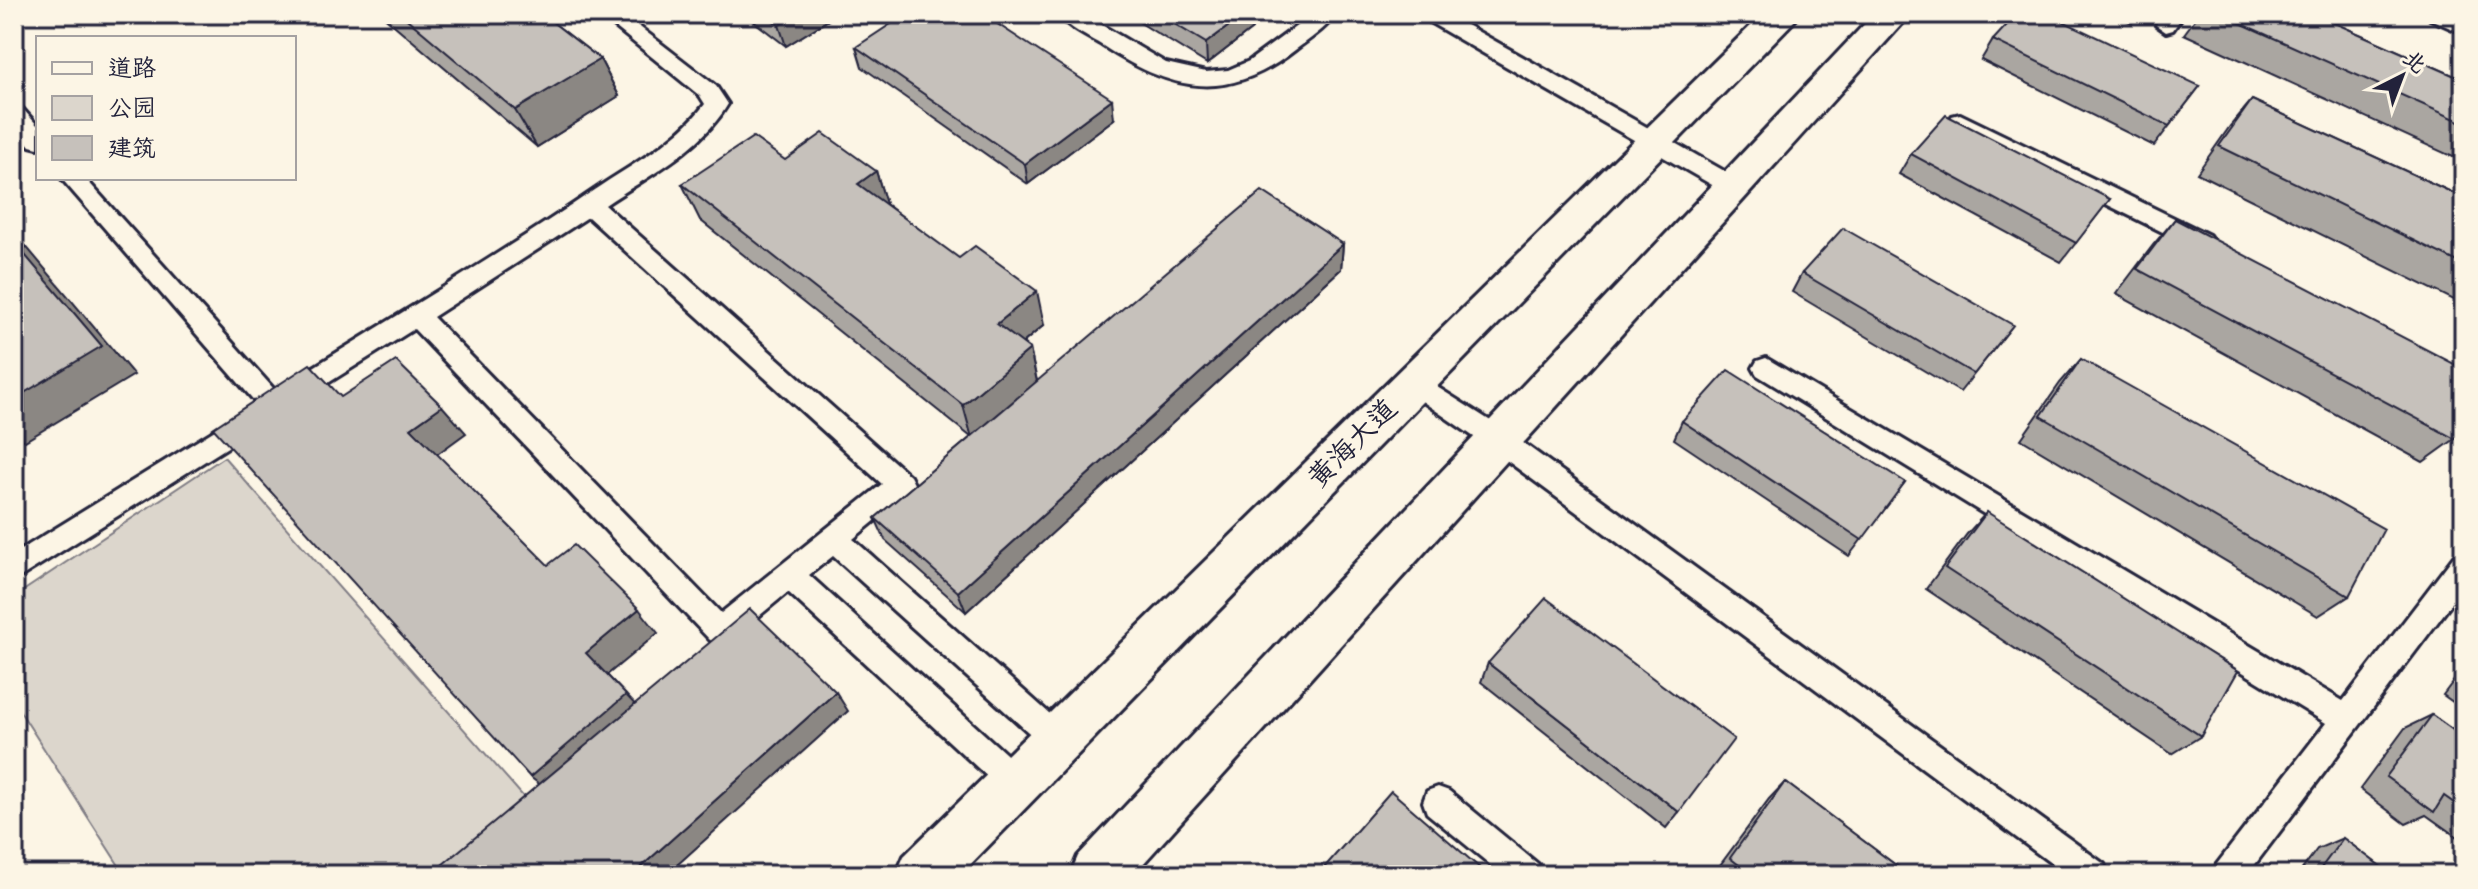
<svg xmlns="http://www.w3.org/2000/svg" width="2478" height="889" font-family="'Indie Flower','LXGW WenKai TC',sans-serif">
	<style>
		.green { fill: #dcd6cc; stroke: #7f7c84; stroke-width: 2 }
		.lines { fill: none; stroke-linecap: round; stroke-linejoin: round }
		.service-casing { stroke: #22223b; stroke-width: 6 }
		.tertiary-casing { stroke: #22223b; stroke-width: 6 }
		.service { fill: #fcf5e5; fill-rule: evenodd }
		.tertiary { fill: #fcf5e5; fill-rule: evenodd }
		.wall { fill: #aaa6a1; stroke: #22223b; stroke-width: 2 }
		.shaded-wall { fill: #8b8783; stroke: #22223b; stroke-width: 2 }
		.building { fill: #c6c1bb; stroke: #22223b; stroke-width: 2 }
		.labels { text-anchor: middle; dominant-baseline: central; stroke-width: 6; stroke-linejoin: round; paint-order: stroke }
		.street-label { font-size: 28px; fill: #22223b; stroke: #fcf5e5 }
	</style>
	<rect width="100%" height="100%" fill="#fcf5e5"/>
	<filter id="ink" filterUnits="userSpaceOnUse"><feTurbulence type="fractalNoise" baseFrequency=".0125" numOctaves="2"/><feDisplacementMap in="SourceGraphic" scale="16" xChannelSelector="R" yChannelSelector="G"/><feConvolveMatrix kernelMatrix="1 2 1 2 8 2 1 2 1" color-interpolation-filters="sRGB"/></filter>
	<g filter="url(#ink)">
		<!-- green -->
		<polygon class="green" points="224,457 528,802 441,875 125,875 14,702 14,597"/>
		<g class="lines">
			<defs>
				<g id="service">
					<path d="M599,14H623L716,86L728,104C701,150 648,176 605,205L910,476L914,484L910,492L853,539L1068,730L1073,740L1068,750L1058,754L1048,750L833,556L809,575L1027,773L1031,783L1027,793L1016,798L1005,793L788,592L730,640L720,644L710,640L414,329L301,400L292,403L283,400L286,405L282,412L273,415L264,412L61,178H85L281,397L279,393L283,386C387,321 493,259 594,190C633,164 677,141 705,104L700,96ZM588,217L882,484L721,613L433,317Z"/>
					<path d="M1058,14H1083L1166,63L1206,72L1228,70L1249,61L1313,14H1336C1327,28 1308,40 1295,50C1227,104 1171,91 1103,46C1089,37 1067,28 1058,14Z"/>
					<polygon points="1421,14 1447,14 1742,181 1745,187 1742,193 1734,195 1726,193 1424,19"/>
					<polygon points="2163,14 2184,14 2173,30 2166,32 2156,25"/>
					<polygon points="2427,14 2454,14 2464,19 2464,34 2430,19"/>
					<polygon points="14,105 22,108 38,126 38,148 30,146 14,127"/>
					<polygon points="1960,114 2209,235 2213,241 2209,247 2201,250 2193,247 1952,128 1949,122 1952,116"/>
					<polygon points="1766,358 2343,701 2454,556 2464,553 2464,587 2247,875 2212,875 2217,864 2326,723 1757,375 1753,368 1757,361"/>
					<polygon points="1415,373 1508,432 2104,864 2109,875 2067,875 1490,448 1406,390 1402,383 1406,376"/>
					<polygon points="249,409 258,412 262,420 258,428 14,581 14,554"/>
					<polygon points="1438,787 1449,791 1538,864 1543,875 1503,875 1427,813 1423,802 1427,791"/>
				</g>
				<g id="tertiary">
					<polygon points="1763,14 1801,14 960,875 896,875 904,856"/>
					<polygon points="1874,14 1911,14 1133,875 1070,875 1078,856"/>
				</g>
			</defs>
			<!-- service casing -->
			<use href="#service" class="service-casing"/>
			<!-- tertiary casing -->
			<use href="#tertiary" class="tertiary-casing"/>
			<!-- service -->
			<use href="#service" class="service"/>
			<!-- tertiary -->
			<use href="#tertiary" class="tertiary"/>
		</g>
		<!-- wall -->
		<g class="wall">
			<polygon points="381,14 542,14 600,59 619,96 537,147"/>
			<polygon points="744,14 838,14 786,46"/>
			<polygon points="1126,14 1252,14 1252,29 1207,64"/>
			<polygon points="2112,14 2138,14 2132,23"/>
			<polygon points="2199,14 2314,14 2464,80 2464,162 2184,34"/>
			<polygon points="1993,40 2200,86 2154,146 1981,60"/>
			<polygon points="856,47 1114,119 1028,184 862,67"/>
			<polygon points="2252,100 2464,198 2464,305 2197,173 2230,126"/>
			<polygon points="1911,154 2110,199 2061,262 1899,174"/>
			<polygon points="785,160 876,171 886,204 1044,325 1023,343 1030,349 1037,381 1343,244 1341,269 966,612 885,540 875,518 971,437 700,220 682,184"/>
			<polygon points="2175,219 2455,439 2423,462 2116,294 2153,245"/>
			<polygon points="1802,273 2013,325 1960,392 1792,292"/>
			<polygon points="2081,359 2349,596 2318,616 2021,439 2060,383"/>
			<polygon points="1682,421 1905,482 1849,556 1674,439"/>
			<polygon points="1987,512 2201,736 2172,754 1926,589 1967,534"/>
			<polygon points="1488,663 1679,812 1666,828 1481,682"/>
			<polygon points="2464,667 2464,710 2443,695"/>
			<polygon points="2432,715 2464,738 2464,842 2426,815 2406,824 2360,789 2405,728"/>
			<polygon points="1785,782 1909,875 1718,875 1715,872 1769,799"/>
			<polygon points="2343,838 2392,875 2298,875 2317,849"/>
		</g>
		<!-- shaded-wall -->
		<g class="shaded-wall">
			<polygon points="798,14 838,14 786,46 779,25"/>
			<polygon points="1245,14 1252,14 1252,29 1207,64 1206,43"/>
			<polygon points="600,59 619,96 537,147 515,110"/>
			<polygon points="1112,99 1114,119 1028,184 1025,164"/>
			<polygon points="876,171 887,207 858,184"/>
			<polygon points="14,232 134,375 25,441 14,433"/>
			<polygon points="1343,244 1341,269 966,612 958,592"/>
			<polygon points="1037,291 1044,325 1005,358 997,324"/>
			<polygon points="1030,349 1037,382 972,438 963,405"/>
			<polygon points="442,406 466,433 436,455 411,428"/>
			<polygon points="639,609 658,633 607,675 646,716 555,796 530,777 586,653"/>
			<polygon points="836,692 848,711 666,875 632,875"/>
		</g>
		<!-- building -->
		<g class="building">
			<polygon points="401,14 542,14 600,59 515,110"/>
			<polygon points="764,14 798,14 779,25"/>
			<polygon points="906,14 982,14 1112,99 1025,164 856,47"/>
			<polygon points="1158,14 1245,14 1206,43"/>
			<polygon points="2017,14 2048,14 2200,86 2169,126 1993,40"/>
			<polygon points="2220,14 2314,14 2464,80 2464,123"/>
			<polygon points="2252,100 2464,198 2464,265 2219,146"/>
			<polygon points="1946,115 2110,199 2076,243 1911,154"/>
			<polygon points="823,133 876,171 858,184 959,258 975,246 1037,291 997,324 1030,349 963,405 682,184 753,137 785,160"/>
			<polygon points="1262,191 1343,244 958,592 875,518"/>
			<polygon points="2175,219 2464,369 2464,423 2455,439 2137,269"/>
			<polygon points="1843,228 2013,325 1974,374 1802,273"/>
			<polygon points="14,242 102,346 14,399"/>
			<polygon points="2081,359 2384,529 2349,596 2041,416"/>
			<polygon points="396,361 442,406 411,428 548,565 574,545 639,609 586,653 626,695 530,777 213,428 310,364 341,397"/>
			<polygon points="1728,370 1905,482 1862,540 1682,421"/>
			<polygon points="1987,512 2238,671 2201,736 1945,568"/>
			<polygon points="1546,598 1734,739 1679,812 1488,663"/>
			<polygon points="750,609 836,692 632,875 430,875"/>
			<polygon points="2432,715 2464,738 2464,810 2444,796 2434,812 2386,777"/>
			<polygon points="1785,782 1909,875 1752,875 1730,858"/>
			<polygon points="1391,791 1488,875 1330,875 1323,869"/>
			<polygon points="2343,838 2392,875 2316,875"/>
		</g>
	</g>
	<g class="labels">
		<!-- street labels -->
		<g class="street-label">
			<text transform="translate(1354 445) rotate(-45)">黄海大道</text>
		</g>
	</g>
	<!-- margin -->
	<rect width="2478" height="889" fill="none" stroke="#fcf5e5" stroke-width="48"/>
	<rect x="24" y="24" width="2430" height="841" fill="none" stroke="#22223b" stroke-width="3" filter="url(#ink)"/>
	<!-- legend -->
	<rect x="36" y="36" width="260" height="144" fill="#fcf5e5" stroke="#a5a1a1" stroke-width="2"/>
	<rect x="52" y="62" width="40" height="12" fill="#fcf5e5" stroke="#a5a1a1" stroke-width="2"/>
	<text x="108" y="76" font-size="24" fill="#22223b">道路</text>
	<rect x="52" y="96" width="40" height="24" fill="#dcd6cc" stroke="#a5a1a1" stroke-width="2"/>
	<text x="108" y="116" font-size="24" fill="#22223b">公园</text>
	<rect x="52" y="136" width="40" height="24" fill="#c6c1bb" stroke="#a5a1a1" stroke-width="2"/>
	<text x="108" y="156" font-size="24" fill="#22223b">建筑</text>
	<!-- north arrow -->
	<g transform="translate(2402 76) rotate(42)" stroke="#fcf5e5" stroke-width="6" paint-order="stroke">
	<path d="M0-6L14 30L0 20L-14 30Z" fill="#22223b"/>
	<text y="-12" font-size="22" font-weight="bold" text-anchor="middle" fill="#22223b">北</text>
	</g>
</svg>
